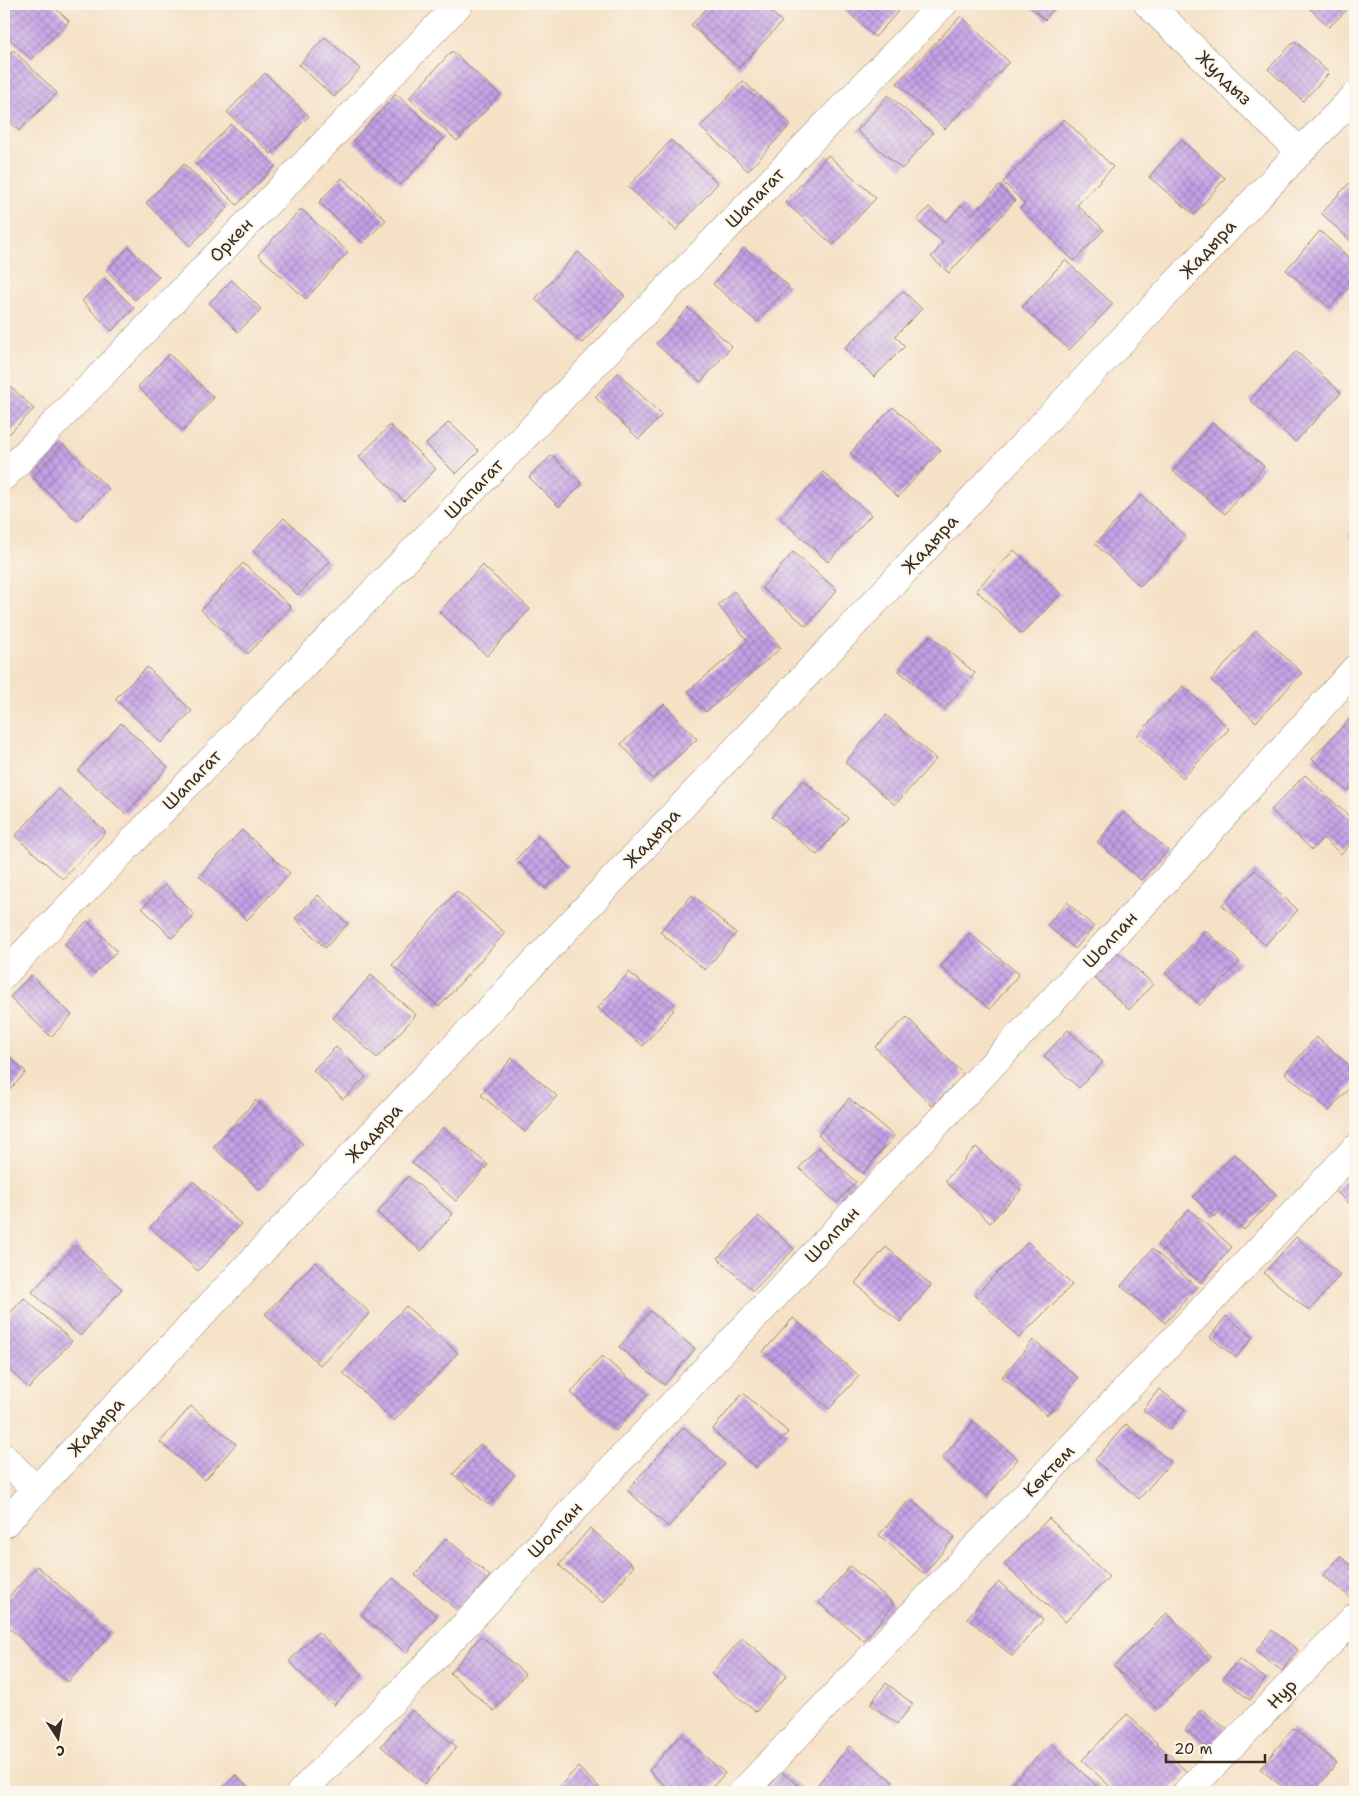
<svg xmlns="http://www.w3.org/2000/svg" width="1359" height="1796" font-family="'Shantell Sans',sans-serif">
	<style>
		.building { fill: url(#building-cross-hatch) }
		.lines { fill: none; stroke-linecap: round; stroke-linejoin: round }
		.minor-casing { stroke: #988672; stroke-width: 29 }
		.minor { stroke: #fff; stroke-width: 28 }
		.labels { text-anchor: middle; dominant-baseline: central; stroke-width: 4; stroke-linejoin: round; paint-order: stroke }
		.street-label { font-size: 18px; fill: #3b2a1e; stroke: #fbf7ec }
	</style>
	<defs>
		<pattern id="building-cross-hatch" width="8" height="8" patternUnits="userSpaceOnUse" patternTransform="scale(1.25)"><rect width="8" height="8" fill="#c4a0e7"/><path d="M0 0l8 8M0 8l8-8" fill="none" stroke="#a083bb"/></pattern>
	</defs>
	<rect width="100%" height="100%" fill="#fbf7ec"/>
	<filter id="ink" filterUnits="userSpaceOnUse"><feTurbulence type="fractalNoise" baseFrequency=".02" numOctaves="2"/><feDisplacementMap in="SourceGraphic" scale="10" xChannelSelector="R" yChannelSelector="G"/><feConvolveMatrix kernelMatrix="1 2 1 2 8 2 1 2 1" color-interpolation-filters="sRGB"/></filter>
	<filter id="wash" filterUnits="userSpaceOnUse"><feTurbulence type="fractalNoise" baseFrequency=".0096" numOctaves="4" result="noise"/><feDisplacementMap in="SourceGraphic" scale="20" xChannelSelector="R" yChannelSelector="G"/><feGaussianBlur stdDeviation="1.12" result="paint"/><feColorMatrix in="noise" values="0 0 0 0 0 0 0 0 0 0 0 0 0 0 0 0 0 1.4 0 .05"/><feComposite in="paint" operator="in"/></filter>
	<g filter="url(#wash)">
		<rect width="100%" height="100%" fill="#f5e1c6"/>
		<g id="blocks">
			<!-- building -->
			<g class="building">
				<polygon points="4,4 51,4 69,21 31,59 4,33"/>
				<polygon points="711,4 763,4 782,22 739,68 691,25"/>
				<polygon points="839,4 905,4 875,37"/>
				<polygon points="1026,4 1058,4 1045,20"/>
				<polygon points="1305,4 1353,4 1329,27"/>
				<polygon points="961,16 1009,62 945,129 897,83"/>
				<polygon points="325,37 360,69 334,97 299,65"/>
				<polygon points="1295,41 1329,73 1303,101 1268,69"/>
				<polygon points="13,50 57,93 19,131 4,117 4,59"/>
				<polygon points="452,51 500,95 457,141 409,98"/>
				<polygon points="265,73 309,116 271,154 227,112"/>
				<polygon points="743,81 791,124 748,171 700,127"/>
				<polygon points="396,94 444,138 401,185 353,141"/>
				<polygon points="888,95 933,133 902,169 857,131"/>
				<polygon points="1064,119 1113,167 1077,205 1104,230 1074,261 1020,208 1025,204 1003,182"/>
				<polygon points="231,124 275,166 237,205 194,162"/>
				<polygon points="671,140 718,183 676,230 628,187"/>
				<polygon points="1181,140 1225,178 1194,215 1149,177"/>
				<polygon points="828,155 876,198 833,245 785,202"/>
				<polygon points="184,164 228,207 190,246 146,203"/>
				<polygon points="1355,177 1355,245 1321,213"/>
				<polygon points="342,178 386,220 363,243 319,202"/>
				<polygon points="999,186 1015,201 949,273 931,257 943,243 917,220 929,207 946,222 961,205 972,215"/>
				<polygon points="301,209 348,252 306,299 258,255"/>
				<polygon points="1320,231 1355,263 1355,280 1330,308 1286,270"/>
				<polygon points="129,247 159,277 135,300 106,270"/>
				<polygon points="744,248 789,286 757,322 713,284"/>
				<polygon points="578,252 625,296 582,343 535,299"/>
				<polygon points="1065,260 1113,304 1069,350 1022,307"/>
				<polygon points="104,278 134,308 112,331 82,301"/>
				<polygon points="232,280 261,309 238,332 209,303"/>
				<polygon points="903,291 922,309 895,336 905,346 874,377 845,348"/>
				<polygon points="688,308 732,346 701,382 656,344"/>
				<polygon points="1296,351 1341,393 1295,442 1250,400"/>
				<polygon points="169,354 214,398 183,431 138,387"/>
				<polygon points="618,373 662,415 639,439 595,397"/>
				<polygon points="4,380 34,409 4,439"/>
				<polygon points="893,407 941,450 898,497 850,453"/>
				<polygon points="449,422 479,451 456,474 426,444"/>
				<polygon points="1213,423 1264,466 1225,514 1173,471"/>
				<polygon points="390,425 436,469 404,501 359,457"/>
				<polygon points="63,444 109,489 77,521 32,477"/>
				<polygon points="552,455 582,484 559,507 529,477"/>
				<polygon points="823,472 871,515 828,562 780,518"/>
				<polygon points="1141,495 1186,537 1140,586 1095,544"/>
				<polygon points="284,518 330,562 298,595 253,551"/>
				<polygon points="1355,529 1355,541 1349,536"/>
				<polygon points="1014,550 1061,594 1022,634 976,590"/>
				<polygon points="793,552 837,590 806,626 762,588"/>
				<polygon points="243,563 291,607 248,654 201,610"/>
				<polygon points="482,565 530,609 487,656 439,612"/>
				<polygon points="734,591 781,648 706,712 688,691 748,641 718,605"/>
				<polygon points="1256,630 1302,673 1256,722 1211,680"/>
				<polygon points="930,635 975,673 944,709 899,671"/>
				<polygon points="147,667 192,711 161,743 115,699"/>
				<polygon points="1183,686 1229,729 1183,778 1137,736"/>
				<polygon points="664,704 697,739 653,779 621,744"/>
				<polygon points="886,715 936,759 895,805 845,762"/>
				<polygon points="1352,716 1355,719 1355,783 1347,791 1312,759"/>
				<polygon points="121,723 168,767 126,814 78,771"/>
				<polygon points="1305,775 1355,822 1355,839 1341,854 1323,838 1312,850 1271,810"/>
				<polygon points="803,780 848,818 817,855 772,817"/>
				<polygon points="59,789 106,832 63,879 15,836"/>
				<polygon points="1124,812 1168,850 1141,880 1097,842"/>
				<polygon points="242,830 290,873 247,920 199,876"/>
				<polygon points="538,836 568,866 545,888 516,859"/>
				<polygon points="1255,870 1298,910 1265,945 1222,905"/>
				<polygon points="165,885 195,915 172,938 142,908"/>
				<polygon points="457,891 505,933 439,1007 392,965"/>
				<polygon points="318,895 348,924 325,948 295,918"/>
				<polygon points="692,895 736,933 705,970 660,932"/>
				<polygon points="1067,902 1094,927 1075,949 1047,925"/>
				<polygon points="87,921 117,951 94,974 64,944"/>
				<polygon points="1205,930 1240,962 1200,1005 1165,973"/>
				<polygon points="969,933 1019,974 990,1009 940,967"/>
				<polygon points="1118,952 1153,984 1129,1010 1094,977"/>
				<polygon points="629,972 674,1010 643,1046 598,1008"/>
				<polygon points="31,975 72,1015 51,1037 10,997"/>
				<polygon points="371,975 416,1015 377,1058 333,1018"/>
				<polygon points="907,1017 964,1075 932,1106 875,1047"/>
				<polygon points="1068,1030 1103,1062 1079,1088 1044,1056"/>
				<polygon points="1316,1037 1355,1070 1355,1081 1329,1111 1285,1073"/>
				<polygon points="336,1047 366,1077 343,1099 313,1070"/>
				<polygon points="4,1052 26,1072 4,1096"/>
				<polygon points="512,1058 557,1096 525,1132 481,1095"/>
				<polygon points="849,1098 894,1136 863,1173 818,1135"/>
				<polygon points="256,1100 303,1144 260,1190 213,1147"/>
				<polygon points="443,1127 488,1165 456,1201 412,1163"/>
				<polygon points="818,1147 856,1182 837,1203 799,1168"/>
				<polygon points="976,1147 1021,1190 990,1223 945,1181"/>
				<polygon points="1235,1154 1277,1195 1244,1230 1222,1209 1214,1217 1193,1197"/>
				<polygon points="1355,1167 1355,1208 1335,1191"/>
				<polygon points="408,1176 453,1214 421,1251 377,1213"/>
				<polygon points="193,1181 241,1224 198,1271 150,1227"/>
				<polygon points="1189,1209 1232,1247 1201,1283 1157,1245"/>
				<polygon points="759,1216 794,1249 753,1291 718,1258"/>
				<polygon points="1296,1237 1340,1275 1309,1311 1264,1273"/>
				<polygon points="1028,1242 1072,1285 1019,1338 975,1295"/>
				<polygon points="75,1245 122,1289 80,1336 32,1292"/>
				<polygon points="886,1247 931,1285 900,1322 855,1283"/>
				<polygon points="1152,1249 1197,1287 1165,1323 1121,1286"/>
				<polygon points="315,1262 370,1313 320,1365 265,1314"/>
				<polygon points="24,1298 72,1341 29,1388 4,1365 4,1320"/>
				<polygon points="406,1306 458,1353 394,1421 343,1373"/>
				<polygon points="650,1311 695,1349 664,1385 619,1347"/>
				<polygon points="1226,1316 1253,1337 1236,1358 1210,1337"/>
				<polygon points="793,1318 859,1376 829,1409 763,1352"/>
				<polygon points="1033,1340 1078,1378 1047,1415 1002,1377"/>
				<polygon points="602,1356 647,1394 616,1431 571,1393"/>
				<polygon points="1159,1389 1185,1409 1169,1430 1143,1410"/>
				<polygon points="743,1393 788,1432 756,1468 712,1430"/>
				<polygon points="191,1406 236,1444 205,1480 160,1442"/>
				<polygon points="974,1421 1018,1459 987,1496 942,1458"/>
				<polygon points="1126,1424 1171,1462 1139,1499 1095,1460"/>
				<polygon points="684,1427 725,1464 668,1527 627,1490"/>
				<polygon points="480,1444 515,1475 488,1505 453,1474"/>
				<polygon points="910,1499 955,1537 924,1574 879,1535"/>
				<polygon points="1049,1518 1109,1577 1065,1622 1004,1564"/>
				<polygon points="590,1528 634,1566 603,1603 559,1565"/>
				<polygon points="446,1538 490,1576 459,1612 415,1575"/>
				<polygon points="1340,1556 1355,1568 1355,1590 1350,1597 1323,1576"/>
				<polygon points="37,1566 112,1633 68,1682 4,1623 4,1602"/>
				<polygon points="850,1566 894,1604 864,1641 819,1603"/>
				<polygon points="393,1578 437,1616 406,1653 361,1615"/>
				<polygon points="999,1582 1043,1620 1012,1656 967,1618"/>
				<polygon points="1167,1613 1211,1656 1157,1709 1114,1666"/>
				<polygon points="1272,1630 1298,1650 1282,1671 1256,1651"/>
				<polygon points="318,1632 363,1675 333,1706 289,1661"/>
				<polygon points="481,1636 525,1674 494,1711 450,1673"/>
				<polygon points="742,1638 787,1675 756,1712 711,1674"/>
				<polygon points="1239,1659 1266,1679 1250,1700 1223,1679"/>
				<polygon points="886,1683 913,1704 897,1724 870,1704"/>
				<polygon points="1201,1709 1228,1730 1211,1750 1185,1730"/>
				<polygon points="412,1710 457,1747 425,1784 381,1746"/>
				<polygon points="1127,1714 1187,1772 1168,1792 1116,1792 1082,1760"/>
				<polygon points="1293,1728 1337,1763 1314,1792 1289,1792 1260,1769"/>
				<polygon points="680,1735 725,1773 708,1792 673,1792 649,1771"/>
				<polygon points="1051,1743 1103,1792 1011,1792 1007,1788"/>
				<polygon points="849,1746 893,1782 885,1792 823,1792 816,1787"/>
				<polygon points="578,1767 601,1789 598,1792 554,1792"/>
				<polygon points="781,1772 807,1792 765,1792"/>
				<polygon points="236,1775 254,1792 219,1792"/>
			</g>
		</g>
	</g>
	<g filter="url(#ink)">
		<use href="#blocks" fill-opacity="0" stroke="#988672" stroke-width="1"/>
		<g class="lines">
			<defs>
				<g id="minor">
					<polyline points="1148,4 1300,152"/>
					<polyline points="4,476 459,4"/>
					<polyline points="4,974 943,4"/>
					<polyline points="4,1458 36,1490"/>
					<polyline points="4,1524 1300,152 1355,96"/>
					<polyline points="301,1792 413,1680 1165,881 1355,669"/>
					<polyline points="743,1792 1355,1149"/>
					<polyline points="1187,1792 1355,1617"/>
				</g>
			</defs>
			<!-- minor casing -->
			<use href="#minor" class="minor-casing"/>
			<!-- minor -->
			<use href="#minor" class="minor"/>
		</g>
	</g>
	<g class="labels">
		<!-- street labels -->
		<g class="street-label">
			<text transform="translate(1224 78) rotate(44)">Жулдыз</text>
			<text transform="translate(755 198) rotate(-46)">Шапагат</text>
			<text transform="translate(231 240) rotate(-46)">Оркен</text>
			<text transform="translate(1208 249) rotate(-47)">Жадыра</text>
			<text transform="translate(474 489) rotate(-46)">Шапагат</text>
			<text transform="translate(930 544) rotate(-47)">Жадыра</text>
			<text transform="translate(192 780) rotate(-46)">Шапагат</text>
			<text transform="translate(652 838) rotate(-47)">Жадыра</text>
			<text transform="translate(1110 940) rotate(-47)">Шолпан</text>
			<text transform="translate(374 1133) rotate(-47)">Жадыра</text>
			<text transform="translate(832 1235) rotate(-47)">Шолпан</text>
			<text transform="translate(96 1427) rotate(-47)">Жадыра</text>
			<text transform="translate(1049 1471) rotate(-46)">Көктем</text>
			<text transform="translate(555 1530) rotate(-47)">Шолпан</text>
			<text transform="translate(1282 1694) rotate(-46)">Нур</text>
		</g>
	</g>
	<!-- margin -->
	<rect width="1359" height="1796" fill="none" stroke="#fbf7ec" stroke-width="20"/>
	<!-- north arrow -->
	<g transform="translate(58 1738) rotate(168)" stroke="#fbf7ec" stroke-width="4" paint-order="stroke">
	<path d="M0-4L9 19L0 12L-9 19Z" fill="#3b2a1e"/>
	<text y="-8" font-size="14" font-weight="bold" text-anchor="middle" fill="#3b2a1e">С</text>
	</g>
	<!-- scale -->
	<path d="M1166 1754v8h99v-8" fill="none" stroke="#3b2a1e" stroke-width="2.5"/>
	<text x="1174" y="1754" font-size="15" fill="#3b2a1e" stroke="#fbf7ec" stroke-width="4" paint-order="stroke">20 m</text>
</svg>
